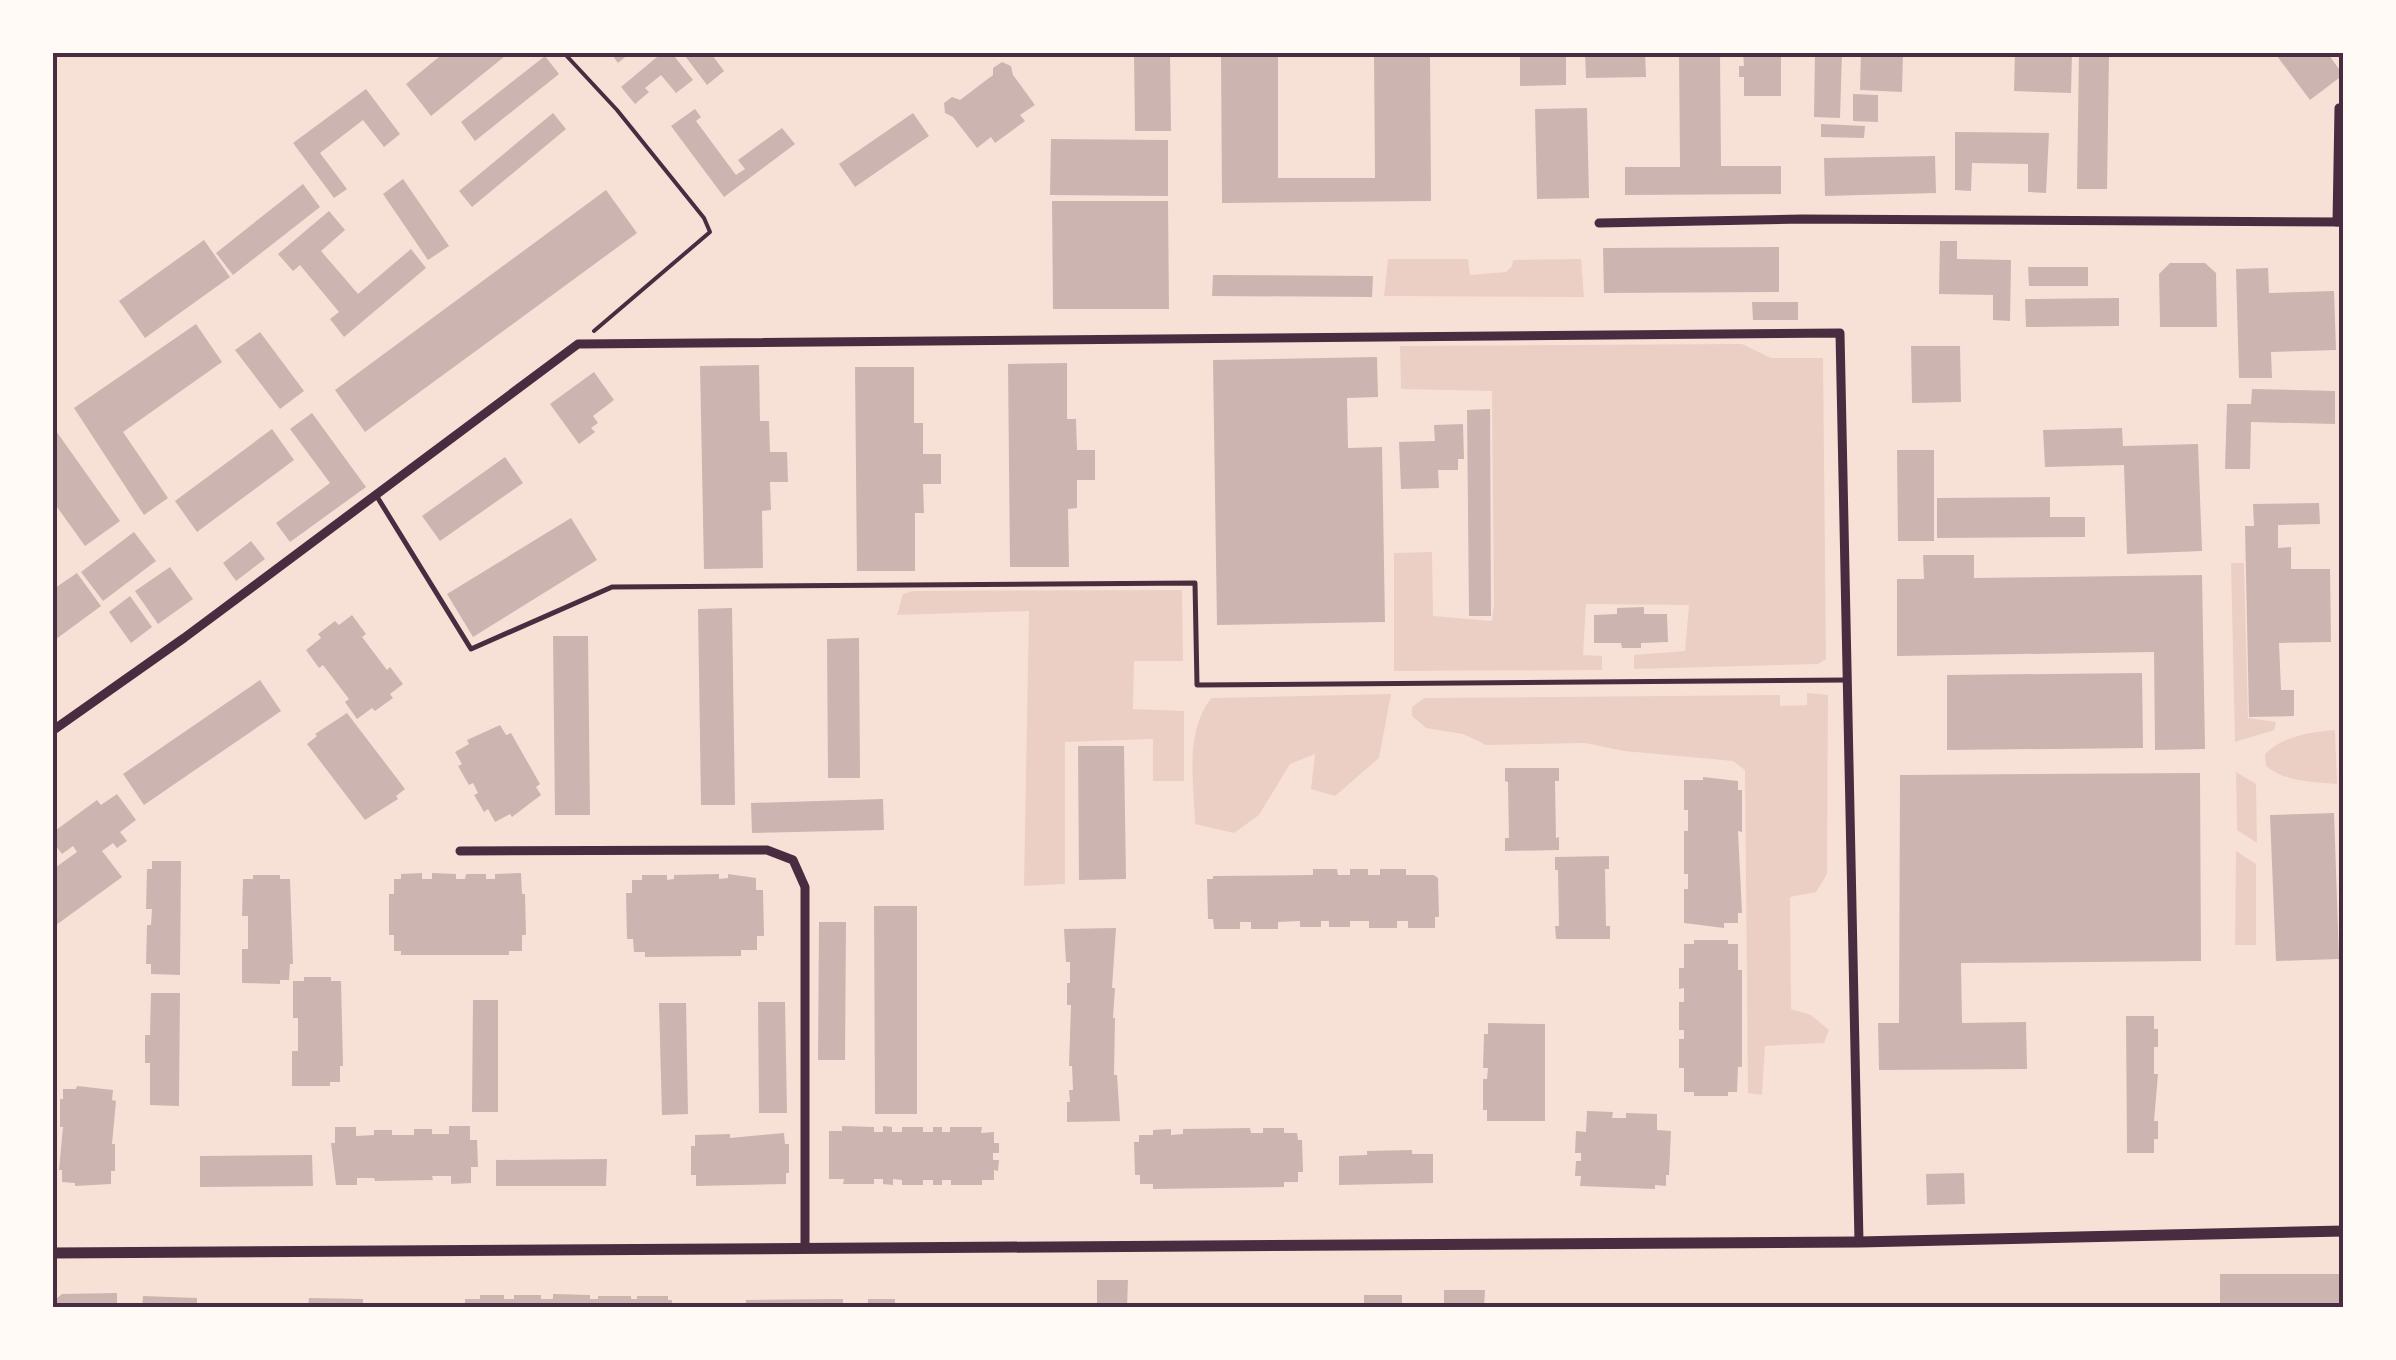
<svg xmlns="http://www.w3.org/2000/svg" width="2396" height="1360" font-family="'DM Sans',sans-serif">
	<style>
		.green { fill: #ebcfc5 }
		.building { fill: #ccb4b1 }
		.lines { fill: none; stroke-linecap: round; stroke-linejoin: round }
		.path { stroke: #4a2c40; stroke-width: 4 }
		.service { stroke: #4a2c40; stroke-width: 5 }
		.minor { stroke: #4a2c40; stroke-width: 9 }
		.tertiary { stroke: #4a2c40; stroke-width: 11 }
		.neatline { fill: none; stroke: #4a2c40; stroke-width: 4 }
	</style>
	<rect width="100%" height="100%" fill="#f7e1d7"/>
	<!-- green -->
	<g class="green">
		<polygon points="1388,259 1468,259 1470,275 1506,272 1512,266 1513,260 1581,259 1584,297 1384,296"/>
		<polygon points="1742,344 1771,358 1823,358 1826,659 1818,664 1634,669 1634,655 1685,651 1689,605 1586,604 1583,655 1602,656 1602,670 1394,671 1394,553 1432,552 1433,616 1492,621 1494,604 1492,391 1401,389 1400,346"/>
		<polygon points="2231,563 2244,563 2248,718 2276,722 2274,730 2235,742"/>
		<polygon points="1182,590 1183,661 1134,661 1133,709 1184,711 1184,781 1153,781 1153,739 1065,742 1065,884 1024,886 1029,611 897,615 903,594 913,591"/>
		<polygon points="1807,693 1828,695 1827,874 1816,892 1790,897 1791,1009 1811,1015 1829,1030 1824,1043 1765,1046 1762,1095 1748,1093 1745,770 1733,761 1624,751 1585,743 1486,745 1463,734 1426,728 1412,716 1412,707 1424,698 1780,695 1780,706 1807,705"/>
		<path d="M1391,694L1379,758L1335,796L1311,789L1315,754L1290,764L1259,815L1234,833L1195,824C1194,781 1184,734 1211,698Z"/>
		<path d="M2335,730L2337,784C2313,782 2285,782 2266,766L2265,754C2282,736 2312,732 2335,730Z"/>
		<polygon points="2236,772 2256,784 2257,843 2237,830"/>
		<polygon points="2236,851 2256,864 2256,945 2235,945"/>
	</g>
	<!-- building -->
	<g class="building">
		<polygon points="445,52 510,52 431,116 406,84"/>
		<polygon points="610,52 631,52 618,63"/>
		<polygon points="663,52 671,52 693,80 676,93 661,75 645,88 649,92 635,104 621,87"/>
		<polygon points="682,52 710,52 724,71 707,85"/>
		<polygon points="1134,52 1170,52 1171,131 1135,131"/>
		<polygon points="1221,52 1278,52 1278,178 1375,178 1374,52 1430,52 1431,201 1222,203"/>
		<polygon points="1520,52 1566,52 1566,85 1520,86"/>
		<polygon points="1585,52 1645,52 1646,77 1586,78"/>
		<polygon points="1679,52 1720,52 1721,166 1781,166 1781,194 1625,195 1625,167 1680,167"/>
		<polygon points="1743,52 1781,52 1781,96 1744,96 1744,77 1739,77 1739,66 1744,66"/>
		<polygon points="1815,52 1842,52 1840,118 1814,117"/>
		<polygon points="1861,52 1903,52 1902,92 1860,90"/>
		<polygon points="2015,52 2072,52 2071,93 2014,91"/>
		<polygon points="2079,52 2109,52 2107,189 2077,189"/>
		<polygon points="2274,52 2327,52 2343,75 2310,100"/>
		<polygon points="545,56 559,74 475,141 461,122"/>
		<polygon points="1002,62 1011,66 1013,75 1035,105 1020,115 1025,121 995,143 991,137 977,148 953,117 945,113 944,103 952,97 960,100 993,75 993,68"/>
		<polygon points="366,89 400,134 384,147 363,120 320,153 347,189 334,198 293,143"/>
		<polygon points="1853,94 1878,95 1878,122 1853,121"/>
		<polygon points="1587,108 1589,198 1537,199 1535,109"/>
		<polygon points="695,109 701,117 696,121 736,175 745,169 738,160 782,128 795,144 724,197 671,126"/>
		<polygon points="553,113 566,129 472,207 459,191"/>
		<polygon points="913,113 929,136 855,187 839,164"/>
		<polygon points="1821,124 1865,126 1864,138 1821,137"/>
		<polygon points="1955,132 2049,133 2046,193 2028,192 2028,164 1972,163 1971,191 1955,190"/>
		<polygon points="1051,139 1168,140 1168,196 1050,195"/>
		<polygon points="1935,156 1936,193 1825,196 1824,158"/>
		<polygon points="403,179 449,246 428,260 383,194"/>
		<polygon points="303,184 320,207 233,275 216,253"/>
		<polygon points="606,190 637,233 365,432 335,390"/>
		<polygon points="1052,201 1168,201 1169,309 1053,309"/>
		<polygon points="329,211 345,230 321,251 358,294 411,249 426,268 344,337 330,319 339,312 300,265 293,271 278,254"/>
		<polygon points="204,240 230,277 145,338 119,301"/>
		<polygon points="1940,241 1957,241 1957,259 2011,260 2010,321 1993,320 1993,295 1939,294"/>
		<polygon points="1779,247 1779,292 1604,293 1603,248"/>
		<polygon points="2170,263 2205,263 2216,273 2217,327 2160,327 2159,274"/>
		<polygon points="2028,267 2088,267 2088,286 2029,286"/>
		<polygon points="2268,268 2269,293 2334,291 2336,350 2271,352 2272,378 2239,378 2236,269"/>
		<polygon points="1213,275 1373,276 1372,297 1212,296"/>
		<polygon points="2119,298 2119,326 2026,327 2025,299"/>
		<polygon points="1752,302 1798,302 1798,320 1753,320"/>
		<polygon points="196,324 222,362 123,432 168,498 144,515 74,408"/>
		<polygon points="260,332 304,391 280,409 235,350"/>
		<polygon points="1911,346 1960,346 1961,402 1912,403"/>
		<polygon points="1377,357 1378,397 1347,398 1348,448 1382,447 1385,622 1217,625 1213,360"/>
		<polygon points="1067,363 1067,419 1076,419 1077,450 1095,450 1095,480 1077,480 1077,508 1068,509 1069,567 1010,567 1008,364"/>
		<polygon points="759,365 760,421 769,421 770,452 787,452 788,482 770,482 771,510 762,511 763,568 704,569 700,366"/>
		<polygon points="855,367 914,367 914,423 923,423 923,454 941,454 941,484 923,484 924,513 915,513 915,571 857,571"/>
		<polygon points="594,372 614,400 593,416 598,423 591,428 595,432 579,444 550,404"/>
		<polygon points="2252,389 2335,391 2335,424 2251,422 2250,469 2225,469 2227,404 2251,404"/>
		<polygon points="1490,409 1491,616 1469,616 1467,410"/>
		<polygon points="312,413 366,487 290,542 276,523 330,483 290,429"/>
		<polygon points="1463,424 1464,459 1458,459 1458,470 1438,470 1439,488 1401,489 1399,442 1435,441 1434,425"/>
		<polygon points="2122,428 2123,446 2198,444 2202,551 2127,554 2124,465 2045,467 2043,430"/>
		<polygon points="272,429 294,460 197,532 175,501"/>
		<polygon points="56,431 120,521 85,546 52,500 52,433"/>
		<polygon points="1897,450 1934,450 1934,541 1898,541"/>
		<polygon points="505,457 523,483 440,541 422,516"/>
		<polygon points="2050,497 2050,517 2085,517 2085,537 1937,538 1937,498"/>
		<polygon points="2319,503 2320,524 2278,525 2278,548 2291,547 2291,569 2330,569 2331,642 2279,643 2281,690 2294,690 2294,716 2249,717 2245,526 2254,526 2253,504"/>
		<polygon points="571,518 597,560 473,637 447,594"/>
		<polygon points="134,532 156,561 103,601 81,572"/>
		<polygon points="251,541 265,559 236,581 223,563"/>
		<polygon points="1923,555 1974,555 1974,578 2202,575 2205,749 2155,750 2154,652 1897,656 1897,579 1924,579"/>
		<polygon points="170,567 193,599 158,624 135,591"/>
		<polygon points="77,573 101,606 52,642 52,590"/>
		<polygon points="130,596 152,627 131,643 109,612"/>
		<polygon points="1644,607 1644,614 1667,614 1668,642 1641,643 1641,648 1622,648 1621,643 1594,643 1594,615 1617,614 1617,608"/>
		<polygon points="732,608 735,805 701,805 698,609"/>
		<polygon points="352,615 366,634 362,637 387,670 390,667 403,684 390,694 393,698 375,711 372,708 357,719 345,702 349,699 323,665 319,668 306,650 321,638 318,634 335,621 339,625"/>
		<polygon points="553,636 588,636 590,815 555,815"/>
		<polygon points="859,638 860,778 828,778 827,639"/>
		<polygon points="2142,673 2143,748 1947,750 1947,675"/>
		<polygon points="260,680 281,711 144,805 123,774"/>
		<polygon points="347,713 405,789 396,796 398,799 365,820 307,744 317,736 315,734"/>
		<polygon points="500,725 506,735 511,733 540,784 536,787 541,795 512,817 510,814 495,822 488,809 484,812 474,795 478,793 473,783 469,785 458,766 462,764 455,752 469,744 467,740"/>
		<polygon points="1078,746 1124,746 1126,879 1079,880"/>
		<polygon points="1505,768 1559,768 1559,781 1555,781 1556,838 1559,837 1559,850 1505,851 1505,838 1509,838 1508,782 1505,781"/>
		<polygon points="2200,773 2201,961 1961,963 1962,1023 2026,1022 2027,1069 1879,1070 1878,1023 1899,1023 1900,775"/>
		<polygon points="1703,777 1738,781 1738,790 1742,790 1742,832 1738,831 1742,913 1738,913 1738,923 1724,923 1724,928 1684,923 1684,889 1688,889 1688,874 1684,874 1684,831 1688,831 1688,810 1684,810 1684,780 1703,780"/>
		<polygon points="117,794 136,820 120,832 127,841 117,848 113,843 102,851 122,877 52,928 52,870 77,852 73,846 62,854 52,841 52,833 97,800 101,805"/>
		<polygon points="883,799 884,830 752,833 751,803"/>
		<polygon points="2334,813 2339,959 2276,961 2270,815"/>
		<polygon points="1609,856 1609,869 1605,869 1606,926 1610,926 1610,939 1556,939 1555,926 1559,926 1558,870 1555,870 1555,857"/>
		<polygon points="152,861 181,861 180,975 151,974 151,964 146,964 147,925 151,925 152,909 146,909 147,869 152,869"/>
		<polygon points="1313,869 1337,869 1338,875 1350,875 1350,869 1368,869 1368,875 1380,875 1380,869 1406,869 1406,875 1434,875 1438,878 1439,917 1435,917 1435,928 1408,928 1408,921 1397,921 1397,928 1369,928 1369,921 1350,921 1350,927 1329,927 1329,921 1321,921 1321,927 1300,927 1300,921 1278,922 1278,929 1251,929 1251,922 1240,922 1240,929 1214,929 1213,919 1208,919 1207,879 1213,879 1213,876 1313,875"/>
		<polygon points="422,873 422,879 432,879 432,873 456,874 456,879 465,879 466,874 486,874 486,879 495,879 495,874 521,873 522,894 525,894 526,935 522,935 522,951 509,951 509,955 401,955 401,951 394,951 394,935 389,935 389,894 394,894 394,879 401,879 401,874"/>
		<polygon points="719,874 719,879 728,878 728,874 756,878 756,890 763,890 764,936 757,936 757,950 741,950 741,956 645,957 645,952 634,952 633,939 627,939 626,893 632,893 632,880 642,880 642,875 667,875 667,880 674,879 674,875"/>
		<polygon points="253,875 280,875 280,879 290,879 293,964 290,964 289,980 280,980 280,984 242,983 242,949 248,949 248,916 242,916 243,879 253,879"/>
		<polygon points="874,906 917,906 917,1114 875,1114"/>
		<polygon points="819,922 846,922 845,1060 818,1060"/>
		<polygon points="1116,928 1112,988 1115,988 1113,1018 1115,1018 1114,1075 1117,1075 1120,1121 1067,1122 1067,1102 1070,1102 1069,1090 1073,1090 1072,1066 1069,1066 1071,1005 1067,1005 1067,983 1070,983 1070,962 1066,962 1064,929"/>
		<polygon points="1694,940 1728,940 1728,944 1738,944 1738,970 1742,970 1742,1067 1738,1067 1737,1092 1728,1092 1728,1096 1694,1096 1694,1092 1684,1092 1684,1068 1679,1068 1679,1039 1684,1039 1684,1030 1679,1030 1679,1002 1684,1002 1684,988 1679,989 1679,968 1684,968 1684,944 1694,944"/>
		<polygon points="304,977 331,977 331,981 341,981 343,1066 340,1066 340,1082 330,1082 330,1086 292,1086 292,1051 298,1051 298,1018 293,1018 293,981 304,981"/>
		<polygon points="151,993 180,993 179,1106 150,1105 150,1063 145,1063 145,1035 150,1035"/>
		<polygon points="473,1000 498,1000 498,1112 472,1112"/>
		<polygon points="758,1002 785,1002 787,1113 759,1113"/>
		<polygon points="659,1003 686,1003 688,1114 662,1115"/>
		<polygon points="2126,1016 2154,1016 2154,1029 2158,1029 2158,1047 2154,1047 2154,1074 2158,1074 2154,1121 2158,1121 2158,1139 2154,1139 2154,1153 2127,1153"/>
		<polygon points="1488,1023 1545,1024 1545,1121 1487,1121 1487,1110 1483,1110 1483,1079 1487,1079 1488,1068 1483,1068 1484,1034 1488,1034"/>
		<polygon points="77,1086 113,1090 112,1100 116,1101 112,1144 115,1144 115,1171 111,1171 111,1184 75,1186 75,1183 62,1182 62,1170 59,1170 63,1127 60,1127 60,1099 63,1099 63,1089 76,1089"/>
		<polygon points="1587,1111 1613,1112 1612,1118 1626,1118 1626,1113 1657,1114 1657,1130 1671,1131 1669,1175 1666,1175 1666,1186 1655,1185 1655,1189 1580,1186 1581,1176 1575,1176 1576,1161 1581,1161 1581,1153 1575,1153 1576,1131 1586,1132"/>
		<polygon points="449,1126 470,1126 470,1140 477,1140 478,1167 471,1167 471,1183 451,1184 451,1176 432,1176 433,1180 375,1181 374,1178 357,1178 357,1185 336,1185 331,1143 335,1143 335,1127 356,1127 356,1136 374,1135 374,1130 392,1130 392,1135 414,1135 414,1129 432,1129 432,1134 449,1134"/>
		<polygon points="842,1126 874,1127 874,1132 883,1132 883,1126 892,1127 892,1132 902,1132 902,1127 923,1127 923,1132 933,1132 933,1127 942,1127 942,1132 950,1132 950,1127 982,1127 981,1133 994,1132 994,1143 999,1143 999,1153 993,1153 993,1160 999,1160 998,1171 994,1170 994,1180 982,1180 982,1185 951,1185 951,1180 942,1180 942,1185 933,1185 933,1180 923,1180 923,1185 902,1185 902,1180 893,1179 893,1185 883,1184 883,1179 874,1179 874,1184 843,1184 844,1179 829,1179 829,1131 842,1131"/>
		<polygon points="1250,1128 1251,1133 1263,1133 1263,1128 1284,1128 1284,1133 1297,1133 1298,1140 1302,1140 1303,1172 1298,1172 1298,1182 1284,1182 1284,1187 1153,1189 1153,1184 1140,1184 1140,1175 1135,1175 1134,1142 1139,1142 1139,1135 1153,1135 1153,1130 1171,1129 1171,1135 1183,1134 1183,1129"/>
		<polygon points="784,1133 785,1144 789,1144 789,1173 786,1173 786,1184 696,1186 696,1175 691,1175 691,1146 695,1146 695,1135 730,1134 730,1138"/>
		<polygon points="1412,1150 1412,1154 1433,1154 1433,1183 1339,1185 1339,1156 1367,1155 1367,1151"/>
		<polygon points="312,1155 313,1186 200,1187 200,1156"/>
		<polygon points="607,1159 606,1186 496,1186 496,1160"/>
		<polygon points="1964,1173 1965,1204 1927,1205 1926,1174"/>
		<rect x="2220" y="1274" width="124" height="34"/>
		<polygon points="1097,1280 1128,1280 1127,1308 1097,1308"/>
		<polygon points="1444,1290 1485,1290 1484,1308 1444,1308"/>
		<polygon points="117,1293 117,1308 52,1308 52,1302 62,1294"/>
		<polygon points="553,1294 590,1295 590,1299 598,1299 598,1296 631,1296 631,1299 637,1299 637,1296 668,1296 668,1300 672,1300 672,1308 465,1308 465,1299 480,1299 480,1295 504,1295 504,1299 514,1299 514,1295 541,1295 541,1299 553,1299"/>
		<rect x="1364" y="1295" width="38" height="13"/>
		<polygon points="143,1296 197,1298 197,1308 142,1308"/>
		<polygon points="309,1298 363,1299 363,1308 308,1308"/>
		<polygon points="843,1299 843,1308 745,1308 746,1300"/>
		<rect x="868" y="1299" width="27" height="9"/>
		<polygon points="2012,1303 2012,1308 1942,1308 1942,1304"/>
	</g>
	<g class="lines">
		<!-- path -->
		<polyline class="path" points="563,52 617,110 704,218 710,232 594,331"/>
		<!-- service -->
		<polyline class="service" points="376,495 471,649 612,587 1195,583 1197,685 1846,680"/>
		<!-- minor -->
		<g class="minor">
			<polyline points="2337,222 2339,108"/>
			<polyline points="1599,223 1802,219 2344,222"/>
			<polyline points="52,731 184,638 578,344 1840,333 1859,1242"/>
			<polyline points="460,851 767,850 793,860 805,887 805,1248"/>
		</g>
		<!-- tertiary -->
		<polyline class="tertiary" points="52,1253 1859,1242 2344,1231"/>
	</g>
	<!-- border -->
	<rect width="2396" height="1360" fill="none" stroke="#fffaf5" stroke-width="110"/>
	<rect x="55" y="55" width="2286" height="1250" class="neatline"/>
</svg>
